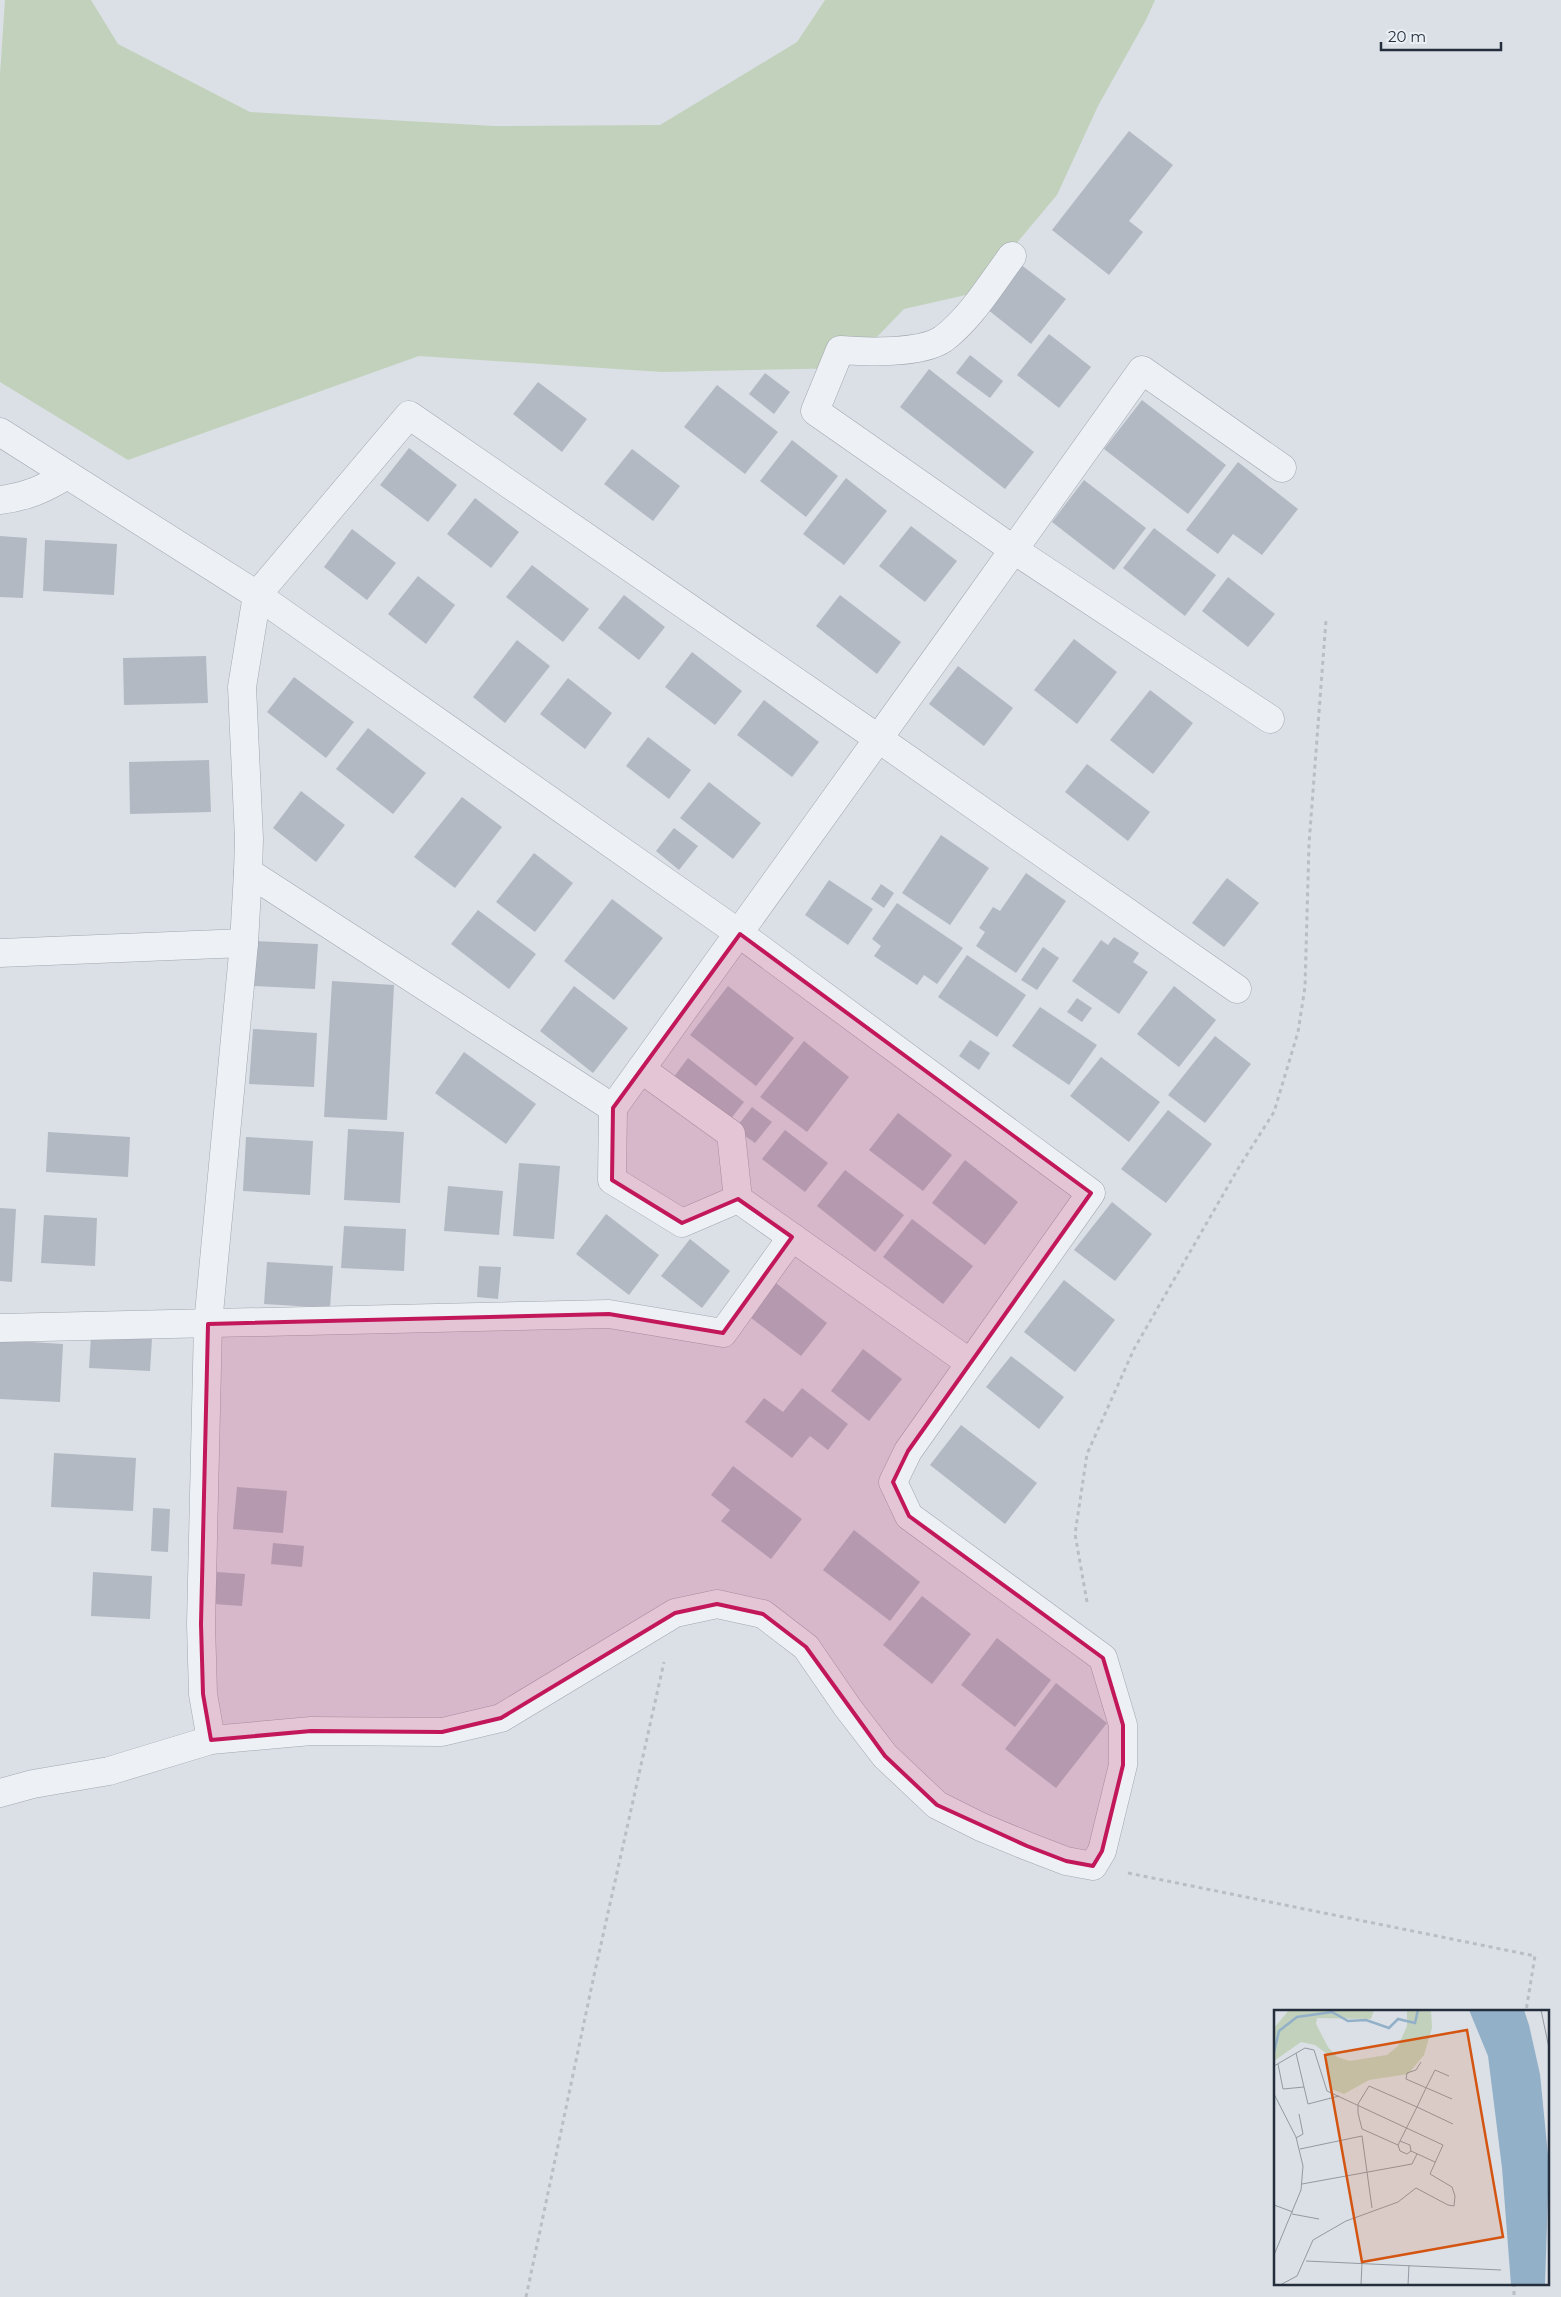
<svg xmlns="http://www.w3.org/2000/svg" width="1561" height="2297" font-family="Montserrat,sans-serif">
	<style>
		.green { fill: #c2d1bb }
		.building { fill: #b2b9c3 }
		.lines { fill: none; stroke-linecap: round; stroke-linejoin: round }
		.minor-casing { stroke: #a0a7b0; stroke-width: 29 }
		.path { stroke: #b9bec4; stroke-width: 3; stroke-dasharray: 4 4; stroke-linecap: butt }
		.minor { stroke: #edf0f4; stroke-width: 28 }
		.marked { fill: #c2185b; fill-opacity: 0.2; stroke: #c2185b; stroke-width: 4; stroke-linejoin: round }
		.inset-river { fill: none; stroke: #93b0c9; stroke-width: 2.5 }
		.inset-road { fill: none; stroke: #9299a2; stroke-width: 1 }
		.view { fill: #d45511; fill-opacity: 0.15; stroke: #d45511; stroke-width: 2.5 }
		.inset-edge { fill: none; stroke: #242e3d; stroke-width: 2.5 }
	</style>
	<rect width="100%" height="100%" fill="#dbe0e6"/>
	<!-- green -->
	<polygon class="green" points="5,0 91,0 118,44 250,112 494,126 660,125 797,42 825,0 1155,0 1146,20 1098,106 1057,195 1010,251 970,294 904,309 847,368 662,372 419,356 128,460 0,382 0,75"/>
	<!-- building -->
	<g class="building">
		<polygon points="1129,131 1173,165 1129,221 1143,232 1109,275 1052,230"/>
		<polygon points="1016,261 1066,299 1031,344 982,305"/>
		<polygon points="1049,334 1091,367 1059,408 1017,375"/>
		<polygon points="970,355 1003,381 990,398 956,373"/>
		<polygon points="929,369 1034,452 1005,489 900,407"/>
		<polygon points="765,373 790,392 774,414 749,394"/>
		<polygon points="538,382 587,419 562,452 513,414"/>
		<polygon points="717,385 778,432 745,474 684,427"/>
		<polygon points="1142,400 1226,465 1188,514 1104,449"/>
		<polygon points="792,440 838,476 806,517 760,481"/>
		<polygon points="409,448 457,485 428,522 380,485"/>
		<polygon points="632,449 680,486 653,521 604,484"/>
		<polygon points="1238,462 1298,509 1262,555 1233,534 1218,554 1186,530"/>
		<polygon points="846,478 887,511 844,565 803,534"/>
		<polygon points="1084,480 1146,528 1114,570 1052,522"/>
		<polygon points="475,498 519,532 491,568 447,534"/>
		<polygon points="911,526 957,561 925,602 879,566"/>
		<polygon points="1154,528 1216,575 1185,616 1123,568"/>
		<polygon points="352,529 396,563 367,600 324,567"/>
		<polygon points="0,536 27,538 23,598 0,597"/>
		<polygon points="45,540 117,544 114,595 43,591"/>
		<polygon points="532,565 589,609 563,642 506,597"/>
		<polygon points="418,576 455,605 426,644 388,614"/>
		<polygon points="1228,577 1275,614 1248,647 1202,611"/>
		<polygon points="624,595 665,627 639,660 598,628"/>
		<polygon points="840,595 901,642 877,674 816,626"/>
		<polygon points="1074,639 1117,672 1077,724 1034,690"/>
		<polygon points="517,640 550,666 505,723 473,697"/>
		<polygon points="692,652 742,691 715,725 665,687"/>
		<polygon points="206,656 208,703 124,705 123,658"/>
		<polygon points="958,666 1013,708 984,746 929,704"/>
		<polygon points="294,677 354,722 326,758 267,712"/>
		<polygon points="568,678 612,713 585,749 540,714"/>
		<polygon points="1150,690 1193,723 1153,774 1110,740"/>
		<polygon points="764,700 819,742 792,777 737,735"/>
		<polygon points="368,728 426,773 393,814 336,769"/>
		<polygon points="648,737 691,770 669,799 626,766"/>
		<polygon points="209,760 211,812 130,814 129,762"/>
		<polygon points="1087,764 1150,812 1128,841 1065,792"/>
		<polygon points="709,782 761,823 733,859 680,818"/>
		<polygon points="301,791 345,825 316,862 273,828"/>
		<polygon points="462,797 502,827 455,888 414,857"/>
		<polygon points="674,828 698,846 679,870 656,851"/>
		<polygon points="941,835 989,868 950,925 902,893"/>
		<polygon points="534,853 573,883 535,932 496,902"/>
		<polygon points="1026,873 1066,901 1016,973 976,946 985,932 979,928 993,907 1000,911"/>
		<polygon points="1227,878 1259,903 1224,947 1192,923"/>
		<polygon points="829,880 873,909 848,945 805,915"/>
		<polygon points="881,884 894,893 884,908 871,899"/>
		<polygon points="612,899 663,938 614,1000 564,961"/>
		<polygon points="897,903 963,948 937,984 924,975 917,985 874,956 881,946 872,939"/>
		<polygon points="478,910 536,954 509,989 451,944"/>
		<polygon points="1114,937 1139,953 1133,962 1148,972 1119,1014 1072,981 1101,940 1108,945"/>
		<polygon points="255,941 318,944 315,989 253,986"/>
		<polygon points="1043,947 1059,958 1037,990 1021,980"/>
		<polygon points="967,955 1026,995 997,1037 938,997"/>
		<polygon points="332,981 394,985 387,1120 324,1117"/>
		<polygon points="574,986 628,1028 593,1073 540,1031"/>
		<polygon points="728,986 794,1038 756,1086 690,1035"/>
		<polygon points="1174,986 1216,1020 1179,1067 1137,1034"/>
		<polygon points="1077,998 1092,1008 1082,1022 1067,1012"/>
		<polygon points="1040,1007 1097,1045 1069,1085 1012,1046"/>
		<polygon points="253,1029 317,1033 314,1087 249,1084"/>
		<polygon points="1215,1036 1251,1064 1205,1123 1168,1095"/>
		<polygon points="970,1040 990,1053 979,1070 959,1056"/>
		<polygon points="804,1041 849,1077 807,1132 760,1097"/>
		<polygon points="464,1052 536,1104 506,1144 435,1093"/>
		<polygon points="1101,1057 1160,1102 1129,1142 1070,1096"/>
		<polygon points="688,1058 744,1102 729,1121 673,1078"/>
		<polygon points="752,1107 772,1122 755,1143 735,1129"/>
		<polygon points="1168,1110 1212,1144 1166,1203 1121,1169"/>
		<polygon points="898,1113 952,1155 923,1191 869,1150"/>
		<polygon points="348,1129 404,1132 400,1203 344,1200"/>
		<polygon points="785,1130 828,1163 805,1192 762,1159"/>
		<polygon points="48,1132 130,1137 128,1177 46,1172"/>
		<polygon points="246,1137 313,1141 310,1195 243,1191"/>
		<polygon points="965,1160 1018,1202 985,1245 932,1203"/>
		<polygon points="519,1163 560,1166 554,1239 513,1236"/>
		<polygon points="845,1170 904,1215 875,1252 817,1206"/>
		<polygon points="448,1186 503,1191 499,1235 444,1231"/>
		<polygon points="1112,1202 1152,1234 1115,1281 1074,1250"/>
		<polygon points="0,1208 16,1209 12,1282 0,1281"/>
		<polygon points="606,1214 659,1255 629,1295 576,1254"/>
		<polygon points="44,1215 97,1218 95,1266 41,1263"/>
		<polygon points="912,1219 973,1266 943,1304 883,1257"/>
		<polygon points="344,1226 406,1229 404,1271 341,1268"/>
		<polygon points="690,1239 730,1271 702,1308 661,1276"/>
		<polygon points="267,1262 333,1266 330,1308 264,1304"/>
		<polygon points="479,1266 501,1267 498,1299 477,1297"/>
		<polygon points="772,1280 827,1323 801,1356 746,1314"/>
		<polygon points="1064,1280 1115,1320 1075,1372 1024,1332"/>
		<polygon points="91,1336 152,1339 150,1371 89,1368"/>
		<polygon points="0,1340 63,1344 60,1402 0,1399"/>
		<polygon points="863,1349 902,1379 869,1421 831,1391"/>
		<polygon points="1011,1356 1064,1397 1039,1429 986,1387"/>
		<polygon points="802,1388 848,1424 828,1450 810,1436 792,1458 745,1422 764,1398 783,1412"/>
		<polygon points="961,1425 1037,1483 1005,1524 930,1465"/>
		<polygon points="54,1453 136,1458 133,1511 51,1507"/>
		<polygon points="733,1466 802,1519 771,1559 721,1521 730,1510 711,1495"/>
		<polygon points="237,1487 287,1491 283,1533 233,1529"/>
		<polygon points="153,1508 170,1509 168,1552 151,1551"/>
		<polygon points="854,1530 920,1582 890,1621 823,1570"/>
		<polygon points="273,1543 304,1546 302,1567 271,1564"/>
		<polygon points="93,1572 152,1576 150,1619 91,1616"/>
		<polygon points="217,1572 245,1574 242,1606 214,1604"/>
		<polygon points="922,1596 971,1634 932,1684 883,1645"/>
		<polygon points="997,1638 1051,1680 1015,1727 961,1685"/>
		<polygon points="1056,1683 1107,1723 1056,1788 1005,1749"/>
	</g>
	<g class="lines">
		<defs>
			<g id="minor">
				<path d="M1012,256C991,284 971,318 943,339C921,354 866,352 840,350L815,411L1014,550L1270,719"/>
				<polyline points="0,432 257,595 740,934 1091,1193 908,1451 893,1482 909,1516 1103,1658 1123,1725 1123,1765 1102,1851 1093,1866 1066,1861 1027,1846 981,1827 937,1805 885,1756 848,1708 806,1647 763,1614 717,1604 675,1613 501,1718 442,1732 311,1731 211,1740 109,1771 33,1784 0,1793"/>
				<path d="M0,500C26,497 44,489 67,475"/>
				<polyline points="244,943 248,872"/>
				<polyline points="0,953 244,943 208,1324 201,1624 203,1694 211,1740"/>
				<path d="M1237,989L879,739L409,415L257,595L242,687L249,839L248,872L613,1108C789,861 967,617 1142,370L1282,468"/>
				<polyline points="641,1069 731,1134 738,1199 970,1363"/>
				<polyline points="613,1108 612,1180 682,1223 738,1199"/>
				<polyline points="0,1328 609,1314 723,1333 792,1237"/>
			</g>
		</defs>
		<!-- minor casing -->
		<use href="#minor" class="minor-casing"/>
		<!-- path -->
		<g class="path">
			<polyline points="1087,1602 1075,1534 1087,1454 1134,1349 1239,1167 1274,1112 1298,1032 1305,987 1309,844 1326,620"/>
			<polyline points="1128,1873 1535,1956 1526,2011"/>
			<polyline points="1514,2283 1514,2297"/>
			<polyline points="526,2297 593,1980 664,1662"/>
		</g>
		<!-- minor -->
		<use href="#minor" class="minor"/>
	</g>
	<!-- marked area -->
	<path class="marked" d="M740,934L1091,1193L908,1451L893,1482L909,1516L1103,1658L1123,1725V1765L1102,1851L1093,1866L1066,1861L1027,1846L937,1805L885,1756L806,1647L763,1614L717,1604L675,1613L501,1718L442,1732L311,1731L211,1740L203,1694L201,1624L208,1324L609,1314L723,1333L792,1237L738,1199L682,1223L612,1180L613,1108Z"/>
	<!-- overview -->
	<g transform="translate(1274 2010)">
		<rect width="275" height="275" fill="#dbe0e6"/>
		<path d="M15,0H100L97,9L43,8L42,14L54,37L63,47L76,51L113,45L124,36L133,16V0H157L158,18L150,45L134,64L95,70L70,84L57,79L52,43L41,35L27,32L0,51V18Z" fill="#c2d1bb"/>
		<path d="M195,0H250L255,15L266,64L275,155L271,275H237L228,158L214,46Z" fill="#93b0c9"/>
		<path class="inset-river" d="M0,42L5,21L23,7L58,2L74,11L92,10L115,18L124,9L141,13L144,0"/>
		<path class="inset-road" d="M267,0L275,38M22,43L30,77M147,52L142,60L133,63L132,69L178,89M4,54L9,79L30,77L34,94L65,86M0,56L31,38L40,40L53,81L169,135L156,164L178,177L181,186L180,196L174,195L142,178L124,192L72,211L39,230L23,266L6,275M175,66L161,60L152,78L143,97L124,135L88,119L84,103V94L95,76L143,97L179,114M0,84L22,127L29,156L27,180L0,245M22,128L29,124L25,104M126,131L136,135L137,141L161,152M124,135L126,141L133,144L137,141M26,139L88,126L98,198M28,174L138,154L143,144M0,195L19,202M18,204L45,209M32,251L227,260M87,275L88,253M134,275L135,255"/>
		<path class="view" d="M193,20L229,227L88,252L51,45Z"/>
		<rect width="275" height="275" class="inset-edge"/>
	</g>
	<!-- scale -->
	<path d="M1381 42v8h120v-8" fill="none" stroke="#242e3d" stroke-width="2.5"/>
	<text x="1388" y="42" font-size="15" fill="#242e3d" stroke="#eaeff4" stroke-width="4" paint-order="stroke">20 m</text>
</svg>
